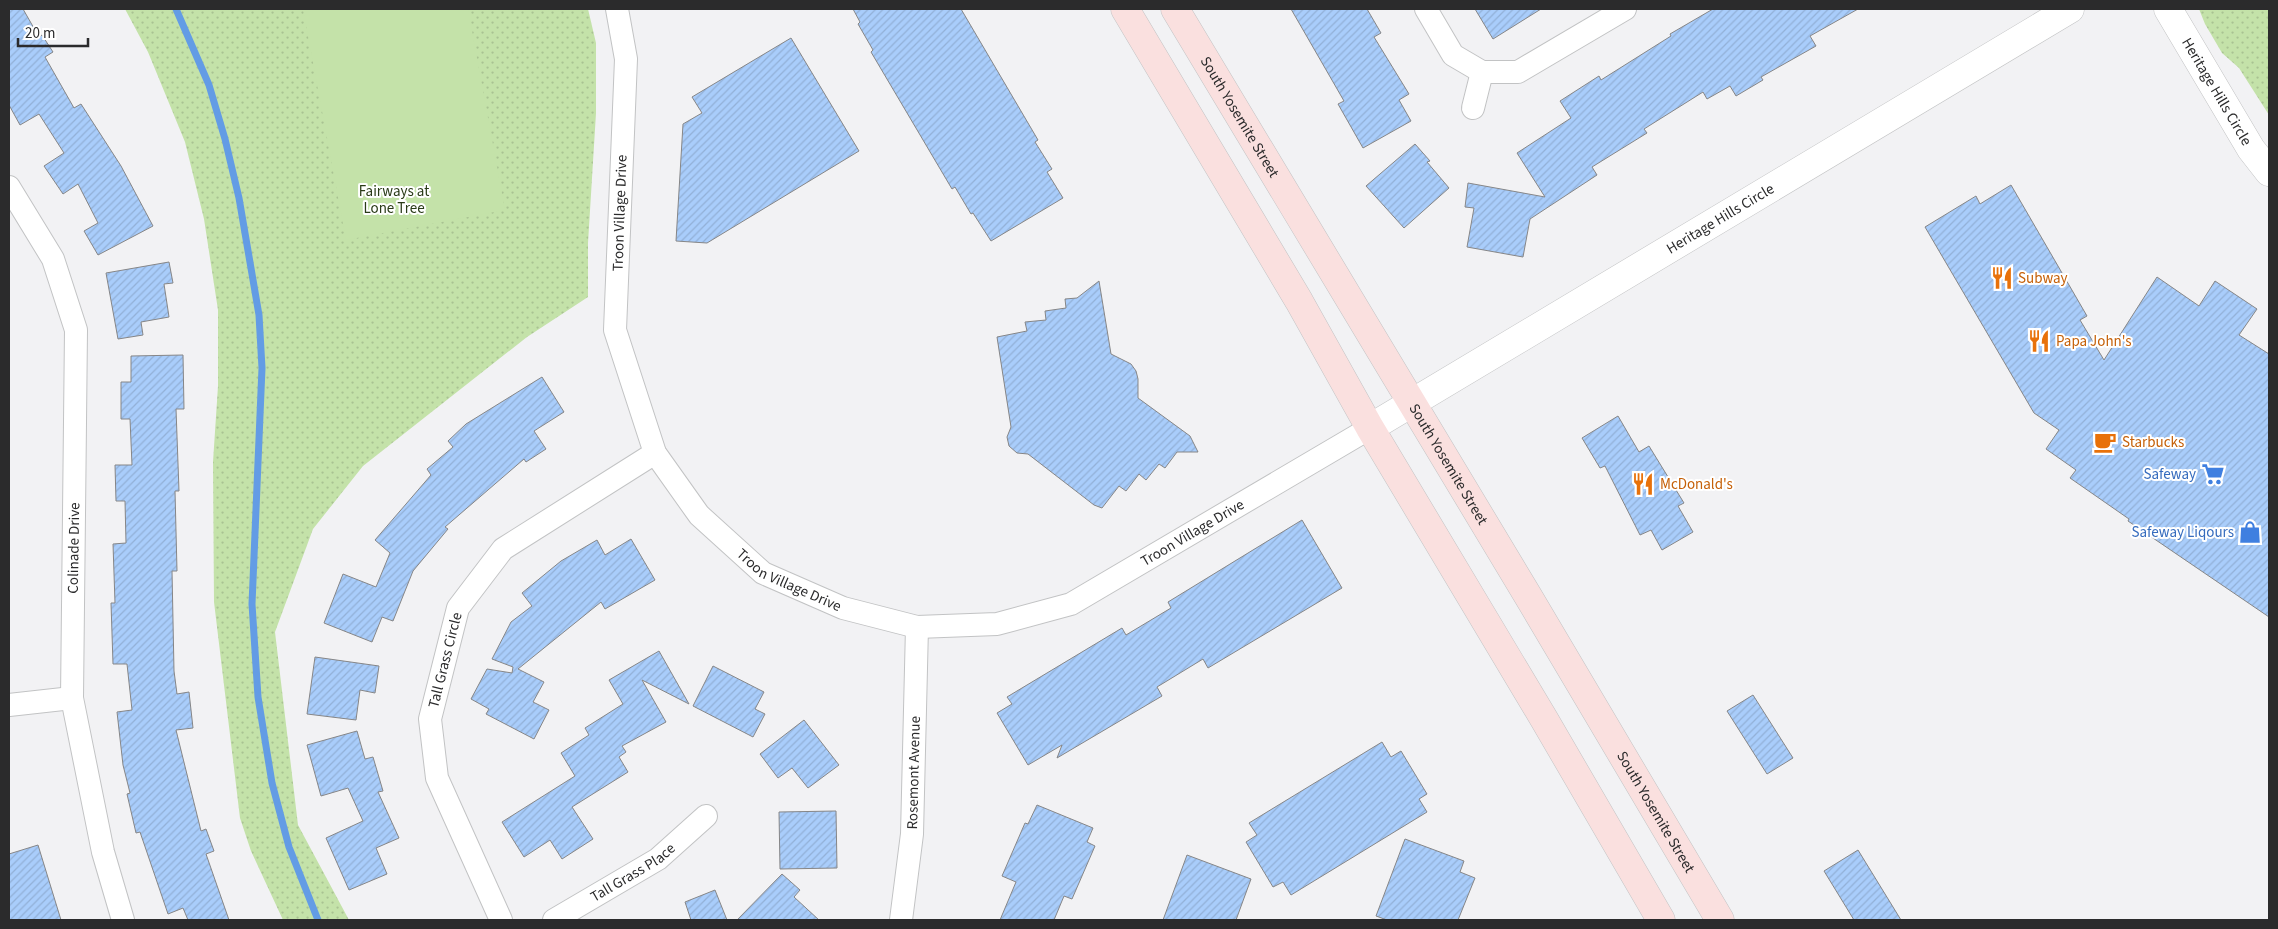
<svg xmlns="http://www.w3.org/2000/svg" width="2278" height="929" font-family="'Source Sans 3',sans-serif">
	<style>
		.grass { fill: url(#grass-dots) }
		.pitch { fill: #c4e2a9 }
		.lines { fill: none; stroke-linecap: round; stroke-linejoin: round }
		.stream { stroke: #639ce5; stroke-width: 7 }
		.building { fill: url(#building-hatch); stroke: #868687 }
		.minor-casing { stroke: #c2c3c4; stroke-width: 24 }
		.tertiary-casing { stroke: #c2c3c4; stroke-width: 29 }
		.secondary-casing { stroke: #c2c3c4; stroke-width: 29 }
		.minor { stroke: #fff; stroke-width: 22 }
		.tertiary { stroke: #fff; stroke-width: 28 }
		.secondary { stroke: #fae0df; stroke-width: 28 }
		.labels { text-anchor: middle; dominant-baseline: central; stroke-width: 4; stroke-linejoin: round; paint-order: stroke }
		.street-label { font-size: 15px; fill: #2b2b2c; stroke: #fff }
		.park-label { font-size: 15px; fill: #2a3b18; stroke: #fff }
		.food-label { font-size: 15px; fill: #c56008; stroke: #fff; text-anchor: start }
		.shop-label { font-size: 15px; fill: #366cbe; stroke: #fff; text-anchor: end }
	</style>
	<defs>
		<pattern id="grass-dots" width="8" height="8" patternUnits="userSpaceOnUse" patternTransform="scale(1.25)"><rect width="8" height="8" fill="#c4e2a9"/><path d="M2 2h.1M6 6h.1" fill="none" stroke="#a9c292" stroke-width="1.8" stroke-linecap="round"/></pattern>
		<pattern id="building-hatch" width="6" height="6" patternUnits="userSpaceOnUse" patternTransform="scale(1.25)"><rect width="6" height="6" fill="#a9cdfb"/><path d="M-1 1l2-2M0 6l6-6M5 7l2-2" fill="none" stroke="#92b0d7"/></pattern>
	</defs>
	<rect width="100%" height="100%" fill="#f2f2f4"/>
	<!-- grass -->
	<g class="grass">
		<polygon points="125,9 588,9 596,43 596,113 588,243 588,297 527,337 363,466 313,529 275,632 298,825 349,920 283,920 251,851 240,818 214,602 213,462 218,386 218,310 204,219 185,142 148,52"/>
		<polygon points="2199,9 2269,9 2269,115 2239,68 2222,53 2205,24"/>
	</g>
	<!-- pitch -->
	<polygon class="pitch" points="303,9 468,9 505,210 346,240"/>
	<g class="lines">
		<!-- stream -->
		<polyline class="stream" points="176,9 209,85 225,139 239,198 259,315 262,368 252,604 258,697 272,783 289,847 318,920"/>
	</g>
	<!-- building -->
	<g class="building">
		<polygon points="9,9 23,9 39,37 42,35 53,52 45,57 74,108 81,104 121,166 153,226 98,255 84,231 98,223 78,184 63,194 44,166 64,153 39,114 20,125 9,105"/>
		<polygon points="853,9 961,9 1038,140 1035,142 1052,169 1047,172 1063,198 991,241 973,213 971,214 955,187 952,189 871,52 873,50 858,24 860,22"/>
		<polygon points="1291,9 1367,9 1381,33 1374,37 1409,94 1399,100 1411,121 1363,148 1338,104 1344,101"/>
		<polygon points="1475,9 1541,9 1493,39"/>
		<polygon points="1713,9 1858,9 1810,36 1816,46 1761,77 1763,80 1736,96 1730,86 1707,99 1703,92 1644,129 1647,133 1592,167 1597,175 1530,219 1523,257 1467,247 1474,208 1465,207 1468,183 1545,197 1517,153 1571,118 1560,101 1599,76 1601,80 1671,36 1670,34"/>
		<polygon points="791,38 859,151 707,243 676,241 683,124 702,113 692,97"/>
		<polygon points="1415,144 1430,161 1427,162 1449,188 1404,228 1366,186"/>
		<polygon points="2011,185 2087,316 2080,320 2104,360 2157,277 2199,306 2215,281 2257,309 2239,335 2269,354 2269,617 2128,521 2129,519 2070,478 2076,470 2046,449 2059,430 2034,413 1925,227 1976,196 1980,204"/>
		<polygon points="169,262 173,283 164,284 169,317 141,322 143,335 118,339 106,273"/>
		<polygon points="1099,281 1111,354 1131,364 1136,371 1138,379 1138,398 1190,436 1198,452 1177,452 1165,468 1159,464 1146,480 1139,474 1126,491 1119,486 1102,508 1094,505 1028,454 1017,453 1009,446 1007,437 1011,427 997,337 1027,331 1025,322 1046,320 1045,311 1066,308 1065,299 1077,298"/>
		<polygon points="183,355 184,409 176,409 179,491 175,491 177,571 172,571 174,671 177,694 189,692 193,728 176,730 201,831 206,829 214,851 206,854 229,920 188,920 183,908 168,914 140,832 136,833 127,794 130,793 123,765 117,712 132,710 127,664 113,664 111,603 115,603 113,544 126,543 125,501 116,501 115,465 132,465 130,419 121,419 121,382 131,382 131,356"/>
		<polygon points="542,377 564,412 534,431 546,449 526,462 524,459 445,527 448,529 413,571 393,621 382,617 372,642 324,623 343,574 376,587 390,553 375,540 431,475 427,469 453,447 448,441 466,424"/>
		<polygon points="1618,416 1639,452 1649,446 1684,503 1678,506 1693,532 1662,550 1651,530 1640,535 1605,466 1600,468 1582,438"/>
		<polygon points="1302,520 1342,588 1208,668 1203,659 1157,687 1162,696 1057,758 1062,745 1028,765 997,713 1012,704 1007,697 1122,628 1126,635 1171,608 1168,602"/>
		<polygon points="631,539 655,580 605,609 601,602 518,669 544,682 533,702 549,710 534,739 486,714 489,709 471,699 487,669 512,673 513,667 492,659 511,622 532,606 522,593 561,561 597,540 605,555"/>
		<polygon points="659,651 689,704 642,680 666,722 622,746 626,752 619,757 628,772 572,807 593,839 562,859 550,840 524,857 502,822 575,776 561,753 589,735 585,728 623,704 609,680"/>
		<polygon points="315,657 379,666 375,693 360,690 356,720 307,714"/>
		<polygon points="713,666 764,692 755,709 765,714 753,737 693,706"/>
		<polygon points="1753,695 1793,758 1767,774 1727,711"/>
		<polygon points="804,720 839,765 808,788 792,768 778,778 760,754"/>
		<polygon points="357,731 365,759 373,757 383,791 378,792 399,838 376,848 387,874 349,890 326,838 363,821 348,788 321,796 307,745"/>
		<polygon points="1382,742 1391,757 1401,751 1427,794 1419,799 1427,812 1291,895 1283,882 1273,887 1246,842 1257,835 1249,823"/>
		<polygon points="1037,805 1093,828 1087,842 1095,846 1072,899 1064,896 1054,920 1000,920 1016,882 1002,876 1025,823 1028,824"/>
		<polygon points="836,811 837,868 780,869 779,812"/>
		<polygon points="1405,839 1464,861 1460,872 1475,878 1458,920 1387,920 1376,916"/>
		<polygon points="38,845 61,920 9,920 9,854"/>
		<polygon points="1858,850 1901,920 1854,920 1824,871"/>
		<polygon points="1187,855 1251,879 1236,920 1163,920"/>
		<polygon points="782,874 800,890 794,897 819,920 737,920"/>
		<polygon points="715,890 727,920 691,920 685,902"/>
	</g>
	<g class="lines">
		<defs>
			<g id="minor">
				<path id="s1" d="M617,9L626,59L615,330L655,453L699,515L763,573L843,608L917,627L997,624L1071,604L1370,428"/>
				<polyline points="1426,9 1453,55 1482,72 1518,72 1625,9"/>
				<polyline points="1473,108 1482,72"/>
				<polyline points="9,187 53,259 76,330 72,698 103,852 123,920"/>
				<polyline points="9,705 72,698"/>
				<path id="s2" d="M501,920L437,778L430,719L458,608L503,549L655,453"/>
				<path id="s3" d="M554,920L658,859L706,816"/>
				<path id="s4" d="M901,920L912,834L917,627"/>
			</g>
			<g id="tertiary">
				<path id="s5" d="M2168,9L2251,149L2269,172"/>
				<path id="s6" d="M1370,428L2070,9"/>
			</g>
			<g id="secondary">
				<polyline points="1125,9 1299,301 1370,428 1544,719 1661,920"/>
				<path id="s7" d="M1175,9L1528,596L1720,920"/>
			</g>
		</defs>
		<!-- minor casing -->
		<use href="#minor" class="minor-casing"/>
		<!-- tertiary casing -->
		<use href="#tertiary" class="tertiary-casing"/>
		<!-- secondary casing -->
		<use href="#secondary" class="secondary-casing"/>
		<!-- minor -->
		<use href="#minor" class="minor"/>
		<!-- tertiary -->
		<use href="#tertiary" class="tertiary"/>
		<!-- secondary -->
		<use href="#secondary" class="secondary"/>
	</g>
	<!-- icons -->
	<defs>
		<symbol id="restaurant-bare" viewBox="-9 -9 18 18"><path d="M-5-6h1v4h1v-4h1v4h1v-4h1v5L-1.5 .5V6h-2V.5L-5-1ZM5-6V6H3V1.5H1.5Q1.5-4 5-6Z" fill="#e8710a" stroke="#fff" stroke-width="2.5" paint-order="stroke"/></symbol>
		<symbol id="cafe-bare" viewBox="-9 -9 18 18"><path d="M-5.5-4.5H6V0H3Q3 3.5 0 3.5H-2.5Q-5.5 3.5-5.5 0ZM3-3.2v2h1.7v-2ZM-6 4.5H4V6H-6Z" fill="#e8710a" stroke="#fff" stroke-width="2.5" paint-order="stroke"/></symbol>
		<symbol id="supermarket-bare" viewBox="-9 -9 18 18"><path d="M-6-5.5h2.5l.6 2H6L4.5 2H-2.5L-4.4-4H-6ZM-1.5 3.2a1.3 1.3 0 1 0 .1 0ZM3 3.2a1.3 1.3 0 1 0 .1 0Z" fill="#3f7fe0" stroke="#fff" stroke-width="2.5" paint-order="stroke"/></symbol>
		<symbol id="shop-bare" viewBox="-9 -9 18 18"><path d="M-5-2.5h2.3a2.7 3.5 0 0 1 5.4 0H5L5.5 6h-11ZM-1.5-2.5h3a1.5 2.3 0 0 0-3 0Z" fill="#3f7fe0" stroke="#fff" stroke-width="2.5" paint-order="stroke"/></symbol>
	</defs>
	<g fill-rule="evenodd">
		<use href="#restaurant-bare" x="1986" y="262" width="32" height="32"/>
		<use href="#restaurant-bare" x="2023" y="325" width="32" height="32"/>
		<use href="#cafe-bare" x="2089" y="426" width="32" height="32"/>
		<use href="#supermarket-bare" x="2197" y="458" width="32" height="32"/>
		<use href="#restaurant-bare" x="1627" y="468" width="32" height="32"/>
		<use href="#shop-bare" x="2234" y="516" width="32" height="32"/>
	</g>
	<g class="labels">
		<!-- street labels -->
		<g class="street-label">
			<text stroke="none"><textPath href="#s5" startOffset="96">Heritage Hills Circle</textPath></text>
			<text stroke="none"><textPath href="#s7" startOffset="126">South Yosemite Street</textPath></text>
			<text transform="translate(620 213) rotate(-88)">Troon Village Drive</text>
			<text stroke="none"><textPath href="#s6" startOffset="408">Heritage Hills Circle</textPath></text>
			<text stroke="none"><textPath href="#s7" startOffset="531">South Yosemite Street</textPath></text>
			<text stroke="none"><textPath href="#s1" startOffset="1075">Troon Village Drive</textPath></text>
			<text transform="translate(74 548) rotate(-89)">Colinade Drive</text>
			<text stroke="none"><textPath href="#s1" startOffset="640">Troon Village Drive</textPath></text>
			<text stroke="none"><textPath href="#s2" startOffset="276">Tall Grass Circle</textPath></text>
			<text stroke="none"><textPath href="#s4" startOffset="148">Rosemont Avenue</textPath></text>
			<text stroke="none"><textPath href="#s7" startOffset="936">South Yosemite Street</textPath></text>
			<text stroke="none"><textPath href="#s3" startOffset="92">Tall Grass Place</textPath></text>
		</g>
		<!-- park labels -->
		<g class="park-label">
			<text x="394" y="191">Fairways at<tspan x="394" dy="17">Lone Tree</tspan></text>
		</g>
		<!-- food labels -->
		<g class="food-label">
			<text x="2018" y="278">Subway</text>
			<text x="2056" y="341">Papa John's</text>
			<text x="2122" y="442">Starbucks</text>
			<text x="1660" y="484">McDonald's</text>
		</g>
		<!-- shop labels -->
		<g class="shop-label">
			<text x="2196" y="474">Safeway</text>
			<text x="2234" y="532">Safeway Liqours</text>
		</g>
	</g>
	<!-- border -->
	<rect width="2278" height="929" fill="none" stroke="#2b2b2c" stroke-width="20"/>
	<!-- scale -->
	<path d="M18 38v8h70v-8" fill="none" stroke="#2b2b2c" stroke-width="2.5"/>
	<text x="25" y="38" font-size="15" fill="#2b2b2c" stroke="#ffffff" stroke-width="4" paint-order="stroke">20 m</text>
</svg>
